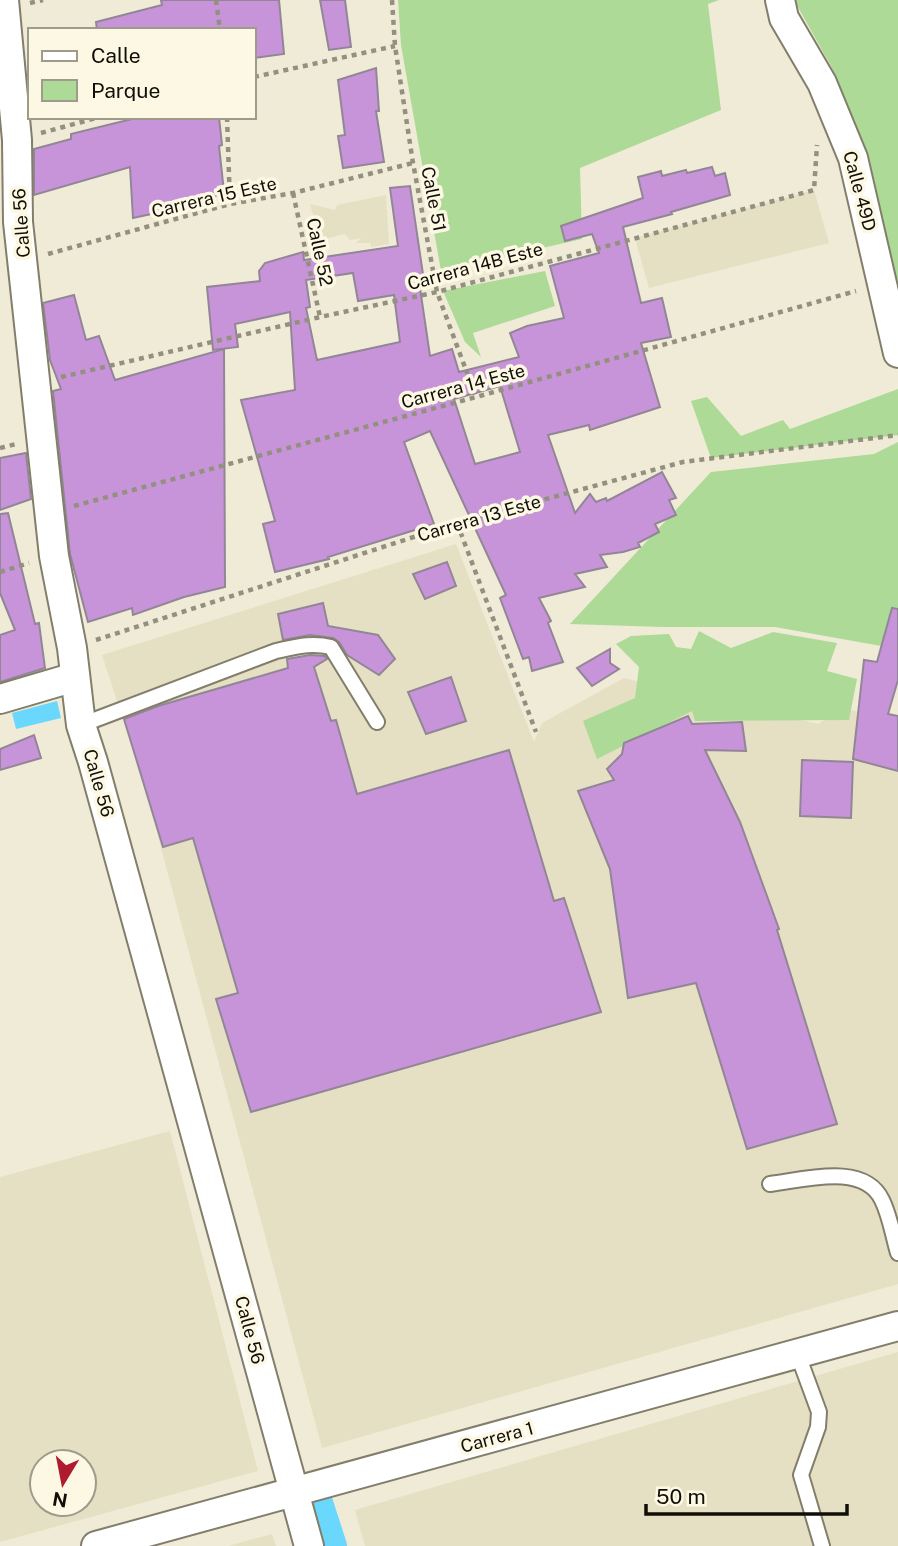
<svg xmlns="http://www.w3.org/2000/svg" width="898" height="1546" font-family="'Public Sans',sans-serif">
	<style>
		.built { fill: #e5dfc3; fill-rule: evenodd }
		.green { fill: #adda97 }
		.water { fill: #6ad8fc }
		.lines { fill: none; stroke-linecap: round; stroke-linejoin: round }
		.canal { stroke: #6ad8fc; stroke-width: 28 }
		.building { fill: #c794d9; stroke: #928696; stroke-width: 2; fill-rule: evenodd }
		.service-casing { stroke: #827e6b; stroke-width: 18 }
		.minor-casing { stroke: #827e6b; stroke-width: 32 }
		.path { stroke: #939080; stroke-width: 4.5; stroke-dasharray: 5 5; stroke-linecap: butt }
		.service { stroke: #fff; stroke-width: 14 }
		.minor { stroke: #fff; stroke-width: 28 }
		.labels { text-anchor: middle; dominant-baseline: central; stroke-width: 7; stroke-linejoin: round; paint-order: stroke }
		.street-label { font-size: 18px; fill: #0f0e07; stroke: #fdf8e4 }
	</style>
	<rect width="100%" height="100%" fill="#f0ebd6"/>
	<!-- built -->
	<g class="built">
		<polygon points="814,190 829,243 649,288 635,238"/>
		<polygon points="386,195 389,244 371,247 371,243 356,243 361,238 350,240 345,234 320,240 310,204 335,210 337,205"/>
		<polygon points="456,544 534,742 542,723 624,678 818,724 843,709 898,718 898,1284 322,1448 142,777 102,655"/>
		<path d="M170,1131L258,1471L0,1542V1177ZM84,1462V1504H42V1462Z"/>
		<polygon points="898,1352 898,1546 365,1546 355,1510"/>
		<polygon points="272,1534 276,1546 228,1546"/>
	</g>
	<!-- green -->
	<g class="green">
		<polygon points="398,0 719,0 708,4 721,110 580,168 582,239 441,271 401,45"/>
		<polygon points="794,0 898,0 898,361 832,68"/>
		<polygon points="545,271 555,306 473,333 481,357 465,342 443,291"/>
		<polygon points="898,389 898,435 711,458 691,401 707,397 741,436 783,420 790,429"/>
		<polygon points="898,442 898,649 775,627 662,627 570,624 711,472 874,454"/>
		<polygon points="699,631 731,648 773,632 837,643 827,671 857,679 849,720 695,721 692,711 597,759 583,721 635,698 639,667 616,644 631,636 669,634 676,647 691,649"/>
	</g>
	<!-- water -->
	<polygon class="water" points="57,701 61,718 16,729 12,713"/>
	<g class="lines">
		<!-- canal -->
		<polyline class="canal" points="314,1487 333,1546"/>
	</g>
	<!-- building -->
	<g class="building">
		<polygon points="161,0 279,0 284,54 254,58 254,30 97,30 96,22 162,5"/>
		<polygon points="320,0 345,0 351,47 329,50"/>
		<polygon points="376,68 379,111 376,111 384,162 343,168 338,136 345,135 338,80"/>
		<polygon points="140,117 219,117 222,145 219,146 224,192 195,205 155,210 156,213 133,218 130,167 34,195 34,149 71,139 71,134"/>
		<path d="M712,167L715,176L725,173L730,195L671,212L672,214L623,227L641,303L662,298L671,337L641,343L660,407L590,430L589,425L548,435L575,513L590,494L596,502L606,498L607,501L662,472L676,498L669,500L676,515L655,524L659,532L638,543L640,547L623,552L600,555L607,567L575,574L585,587L539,598L551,621L548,623L563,662L532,671L529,657L523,659L500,598L506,595L430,431L404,442L434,524L328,557L329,559L275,572L263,524L275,521L241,400L295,390L290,312L235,324L238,347L213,350L207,287L260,281L259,271L265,263L303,252L304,260L398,246L390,188L410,186L425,288H420L430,356L452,349L459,372L519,357L510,333L527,326L564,318L550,266L599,253L592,234L565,241L561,226L643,198L638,177L661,171L662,176L686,170L687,173ZM353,273L358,301L394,295L400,342L317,360L306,308L310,307L306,280ZM500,386L520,452L475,464L454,399Z"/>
		<polygon points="74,295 86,340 99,336 115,380 224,349 225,587 184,597 133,615 132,608 88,622 70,554 53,391 61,389 50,360 43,303"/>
		<polygon points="26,453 31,499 0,510 0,458"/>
		<polygon points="8,513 35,624 39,623 45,668 0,682 0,635 15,630 0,593 0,514"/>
		<polygon points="447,562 456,586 425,599 413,574"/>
		<polygon points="323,603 328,626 378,635 395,659 379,675 347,655 339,642 333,638 310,635 283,640 278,614"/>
		<polygon points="892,608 898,609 898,680 888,714 898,716 898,771 853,759 864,660 877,662"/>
		<polygon points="610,649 610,663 619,669 592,686 577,668"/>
		<polygon points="310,655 325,656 327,659 314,667 331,721 336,720 357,794 509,750 554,901 564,898 601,1012 251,1112 216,999 238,993 193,838 163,847 124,719 158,706 288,668 287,659"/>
		<polygon points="451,677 466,721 426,734 408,692"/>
		<polygon points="688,716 692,724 742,722 746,751 705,750 740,822 779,929 777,930 837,1124 747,1149 696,983 628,998 610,869 578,791 614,780 607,769 622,754 624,743"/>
		<polygon points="34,735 41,758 0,770 0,749"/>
		<polygon points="802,760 853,762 851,818 800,816"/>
	</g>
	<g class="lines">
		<defs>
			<g id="service">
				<path d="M81,725L276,651C295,647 311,642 331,647L377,722"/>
				<path d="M770,1184C804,1180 864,1162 882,1200C890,1216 893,1236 898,1253"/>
				<polyline points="798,1355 819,1412 818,1427 801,1475 822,1546"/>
			</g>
			<g id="minor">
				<polyline points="4,0 17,140 18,222 54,556 72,648 81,725 93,762 309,1546"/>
				<polyline points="780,0 784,18 822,83 853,158 898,353"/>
				<polyline points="0,699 75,677"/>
				<polyline points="96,1546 898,1326"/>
			</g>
		</defs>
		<!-- service casing -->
		<use href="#service" class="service-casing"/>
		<!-- minor casing -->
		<use href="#minor" class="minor-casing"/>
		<!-- path -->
		<g class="path">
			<polyline points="216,0 220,30"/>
			<polyline points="392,0 395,46 413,163 437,292 476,397"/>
			<polyline points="30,3 43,0"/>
			<polyline points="254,77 395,46"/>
			<polyline points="227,117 230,204"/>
			<polyline points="41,133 100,117"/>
			<polyline points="293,193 320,317"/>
			<polyline points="48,254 230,204 293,193 413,163"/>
			<polyline points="61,377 320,317 437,292 814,190 817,145"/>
			<polyline points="0,448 16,444"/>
			<polyline points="74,506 476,397 856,291"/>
			<polyline points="457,523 536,732"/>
			<polyline points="0,572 29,563"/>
			<polyline points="96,640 457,523 683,462 898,435"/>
		</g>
		<!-- service -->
		<use href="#service" class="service"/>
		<!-- minor -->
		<use href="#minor" class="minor"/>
	</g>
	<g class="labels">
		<!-- street labels -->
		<g class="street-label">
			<text transform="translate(860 191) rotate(75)">Calle 49D</text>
			<text transform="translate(214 197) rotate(-13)">Carrera 15 Este</text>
			<text transform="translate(434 199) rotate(79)">Calle 51</text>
			<text transform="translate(21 223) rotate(-94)">Calle 56</text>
			<text transform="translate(320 252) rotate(78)">Calle 52</text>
			<text transform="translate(475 266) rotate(-15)">Carrera 14B Este</text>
			<text transform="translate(463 386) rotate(-15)">Carrera 14 Este</text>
			<text transform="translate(479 518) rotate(-16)">Carrera 13 Este</text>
			<text transform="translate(99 783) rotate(74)">Calle 56</text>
			<text transform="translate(250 1330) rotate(75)">Calle 56</text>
			<text transform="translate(497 1437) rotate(-15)">Carrera 1</text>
		</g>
	</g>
	<!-- legend -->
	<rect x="28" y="28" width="228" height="91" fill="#fdf8e4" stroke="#9e9a8c" stroke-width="2"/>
	<rect x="42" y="51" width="35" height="10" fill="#ffffff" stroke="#9e9a8c" stroke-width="2"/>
	<text x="91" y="63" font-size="21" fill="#0f0e07">Calle</text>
	<rect x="42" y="80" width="35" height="21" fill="#adda97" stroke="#9e9a8c" stroke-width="2"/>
	<text x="91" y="98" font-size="21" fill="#0f0e07">Parque</text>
	<!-- north arrow -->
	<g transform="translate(63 1483) rotate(190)"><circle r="33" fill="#fdf8e4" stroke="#9e9a8c" stroke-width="2"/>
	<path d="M0-5L12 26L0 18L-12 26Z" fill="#af1c30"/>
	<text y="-10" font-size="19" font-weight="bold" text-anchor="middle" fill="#0f0e07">N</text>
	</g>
	<!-- scale -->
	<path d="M646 1504v10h201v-10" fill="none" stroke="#0f0e07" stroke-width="3.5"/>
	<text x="656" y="1504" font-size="21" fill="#0f0e07" stroke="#fdf8e4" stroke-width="5" paint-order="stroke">50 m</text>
</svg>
